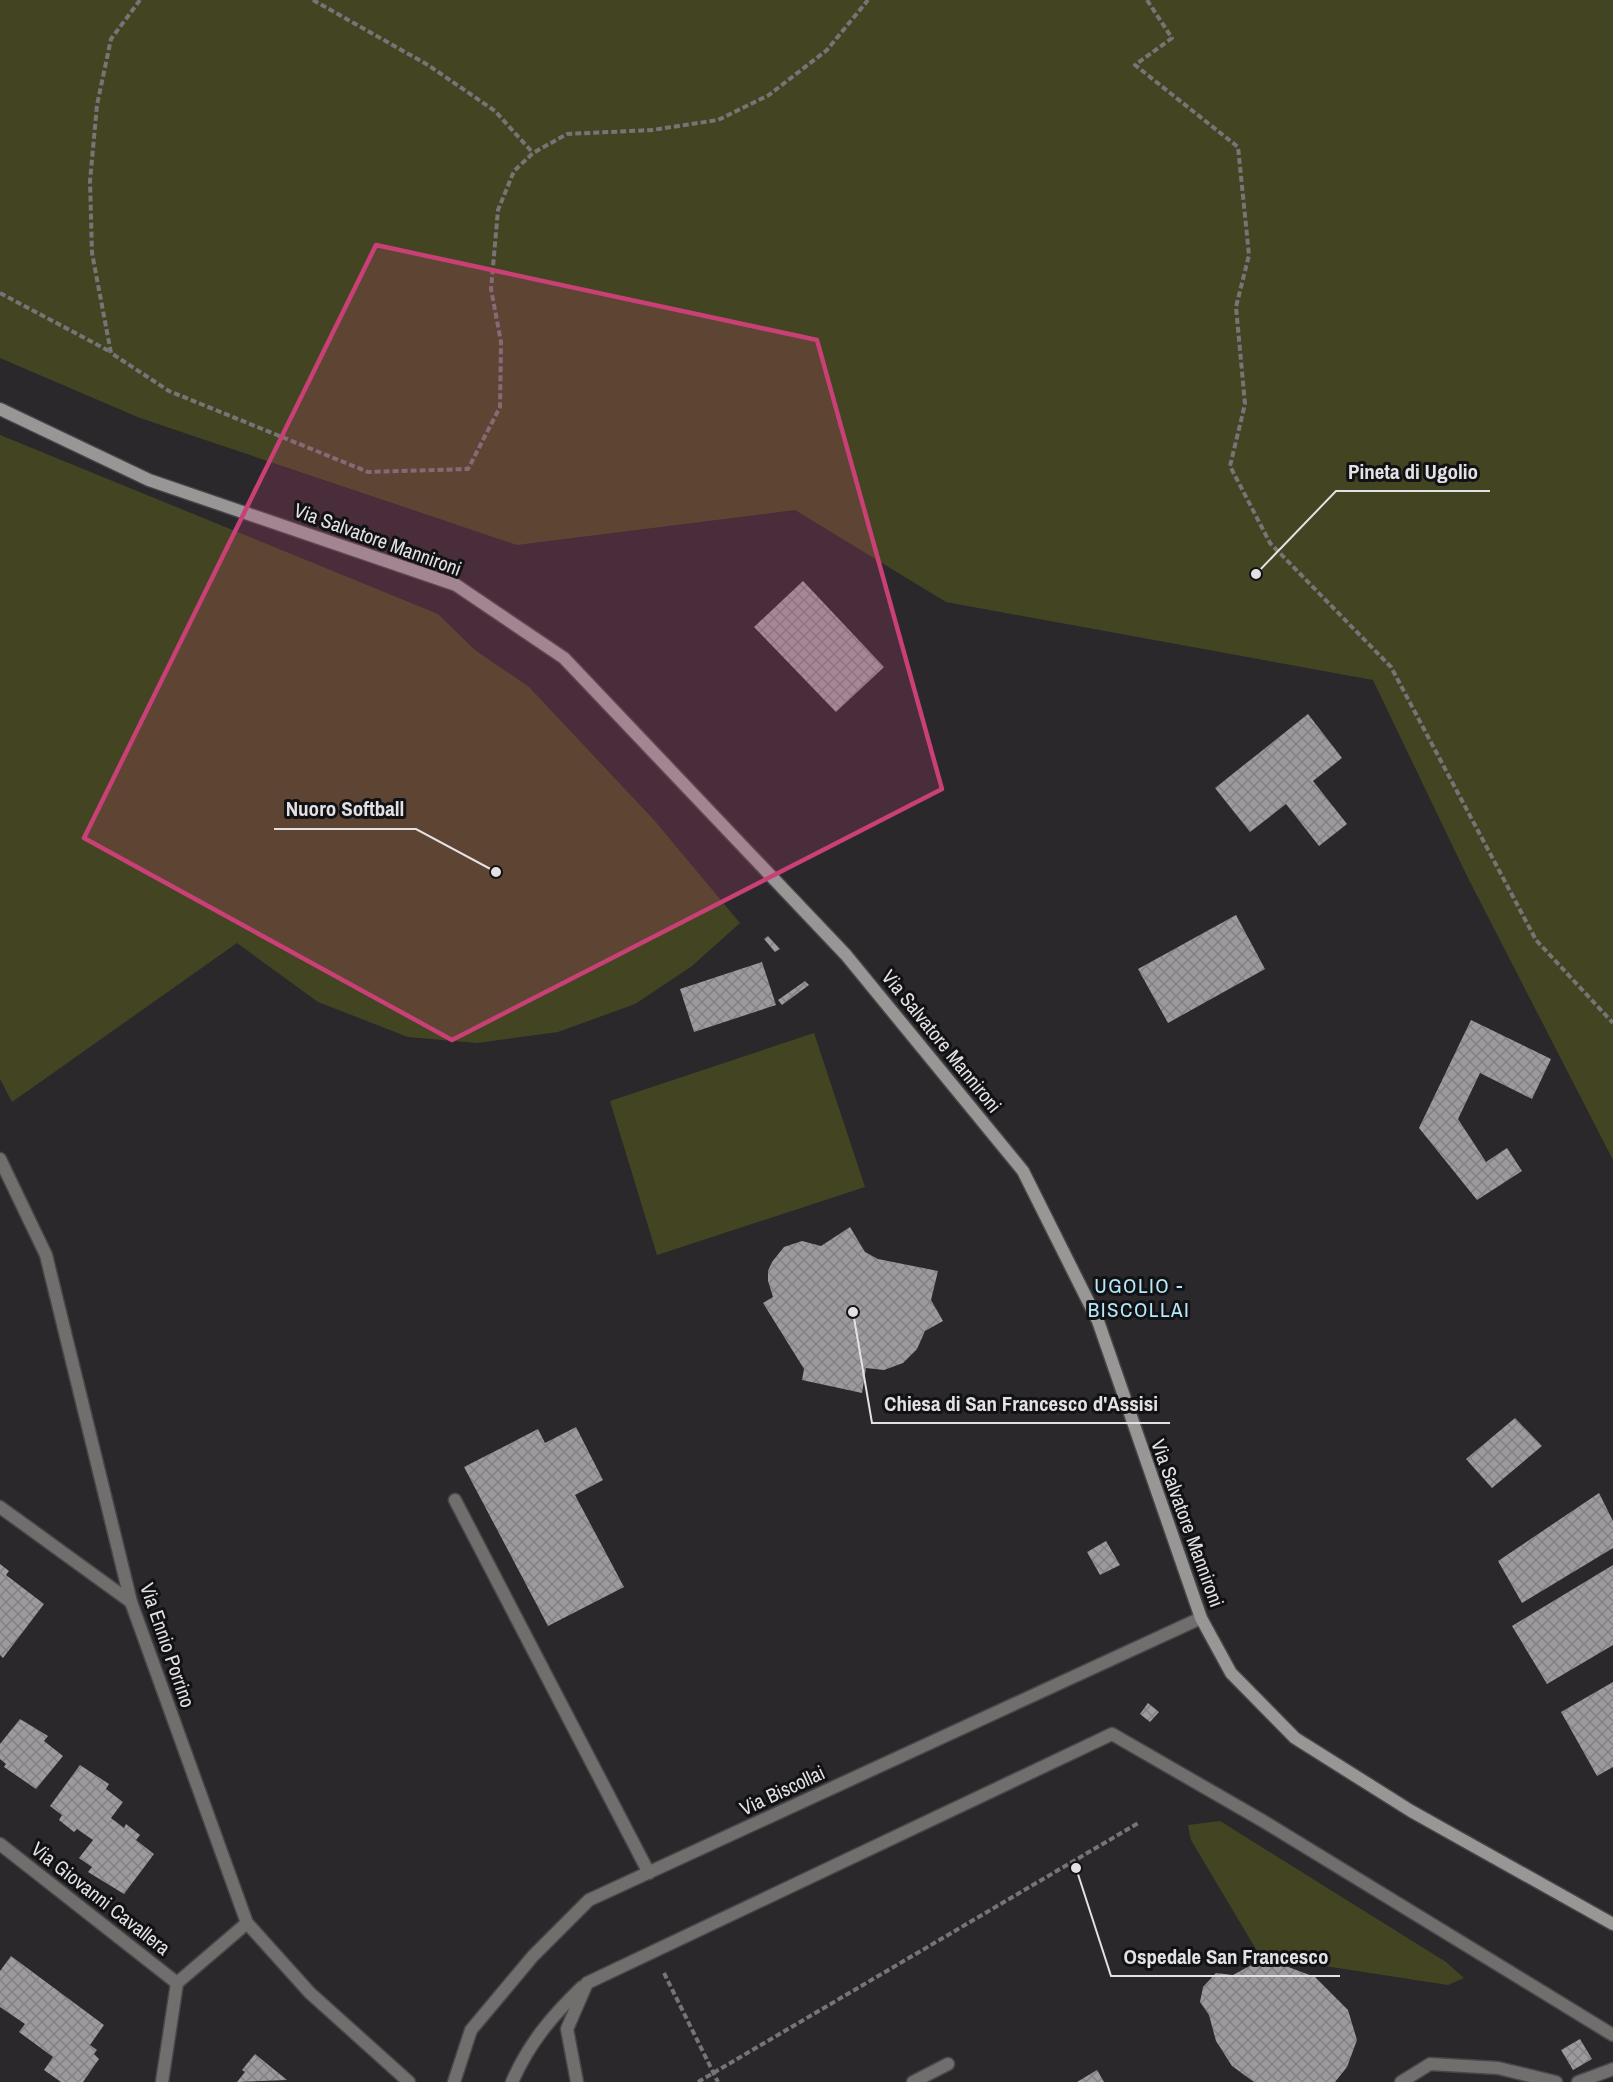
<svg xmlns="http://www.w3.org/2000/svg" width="1613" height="2082" font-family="'Archivo Narrow',sans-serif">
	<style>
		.green { fill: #434522 }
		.building { fill: url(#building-cross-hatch) }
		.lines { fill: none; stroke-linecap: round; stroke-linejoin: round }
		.lane-casing { stroke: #484648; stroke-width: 15 }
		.street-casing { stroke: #484648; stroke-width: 15 }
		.secondary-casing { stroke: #484648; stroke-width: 15 }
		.path { stroke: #767476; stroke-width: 4; stroke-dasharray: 6 3; stroke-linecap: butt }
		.lane { stroke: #716e6e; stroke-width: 12 }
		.street { stroke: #716e6e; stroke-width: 12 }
		.secondary { stroke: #999696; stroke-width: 12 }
		.marked { fill: #c94076; fill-opacity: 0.2; stroke: #c94076; stroke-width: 4.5; stroke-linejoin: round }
		.labels { text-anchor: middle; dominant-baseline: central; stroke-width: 6; stroke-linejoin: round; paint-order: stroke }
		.street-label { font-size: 20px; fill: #e3e1e3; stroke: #121113 }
		.neighbourhood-label { font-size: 21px; letter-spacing: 1.5px; fill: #b3e7fb; stroke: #121113 }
		.leader { fill: none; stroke: #e3e1e3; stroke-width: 2 }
		.callout-dot { fill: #e3e1e3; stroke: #121113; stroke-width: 2 }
		.callout-label { font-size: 21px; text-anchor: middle; font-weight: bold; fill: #e3e1e3; stroke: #121113; stroke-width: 6; stroke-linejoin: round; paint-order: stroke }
	</style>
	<defs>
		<pattern id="building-cross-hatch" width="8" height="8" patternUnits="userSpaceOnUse" patternTransform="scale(1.5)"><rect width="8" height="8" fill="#9d9a9e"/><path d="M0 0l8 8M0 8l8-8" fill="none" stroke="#828083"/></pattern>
	</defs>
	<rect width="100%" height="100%" fill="#2a282b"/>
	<!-- green -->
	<g class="green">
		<polygon points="0,0 1613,0 1613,1160 1467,876 1373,680 946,602 795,510 517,545 140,418 0,358"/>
		<polygon points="0,435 438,614 475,650 529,687 654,820 740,923 692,966 635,1004 558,1032 477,1043 408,1037 318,1002 237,943 12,1102 0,1079"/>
		<polygon points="814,1033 865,1187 657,1255 610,1101"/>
		<polygon points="1220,1821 1446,1962 1464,1978 1448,1985 1260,1956 1191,1840 1188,1825"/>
	</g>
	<!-- building -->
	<g class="building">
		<polygon points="803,581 884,667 836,712 754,627"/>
		<polygon points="1308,714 1342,758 1313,781 1347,824 1319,846 1286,804 1250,832 1215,788"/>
		<polygon points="1236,915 1265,969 1168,1023 1138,969"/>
		<polygon points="768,936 780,949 775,952 764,939"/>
		<polygon points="762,962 776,1005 694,1032 680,989"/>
		<polygon points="805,981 809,985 782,1005 778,1000"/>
		<polygon points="1471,1020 1551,1059 1532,1099 1480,1073 1458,1119 1486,1162 1507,1148 1522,1171 1477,1200 1419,1128"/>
		<polygon points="850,1227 865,1252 878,1259 938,1271 931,1300 943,1321 925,1331 917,1349 903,1363 884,1370 866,1368 862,1393 802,1380 804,1369 763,1303 773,1297 768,1281 768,1271 772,1262 784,1247 802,1241 821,1246"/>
		<polygon points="1515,1418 1542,1446 1492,1488 1466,1459"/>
		<polygon points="576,1427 603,1480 575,1495 624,1587 548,1626 464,1467 538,1429 545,1443"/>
		<polygon points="1599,1493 1613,1521 1613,1548 1522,1603 1498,1561"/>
		<polygon points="1106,1541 1120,1565 1100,1575 1087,1552"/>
		<polygon points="0,1564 9,1571 6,1575 44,1604 3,1658 0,1655"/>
		<polygon points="1613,1565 1613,1645 1547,1684 1512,1626"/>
		<polygon points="1613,1682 1613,1767 1597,1776 1561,1712"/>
		<polygon points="1148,1703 1159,1712 1150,1722 1140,1714"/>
		<polygon points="20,1719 48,1736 44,1741 63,1756 36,1789 4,1767 6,1764 0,1759 0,1744"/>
		<polygon points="80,1765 109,1784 106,1789 123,1802 111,1818 124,1828 126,1824 140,1835 136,1840 154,1854 124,1894 88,1872 92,1867 79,1858 93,1840 77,1829 74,1832 59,1820 62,1815 50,1806"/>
		<polygon points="11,1956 104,2025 90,2045 97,2050 94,2054 99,2059 83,2082 61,2082 44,2070 53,2057 19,2032 25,2024 0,2007 0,1971"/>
		<polygon points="1255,1963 1283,1965 1315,1977 1348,2010 1357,2040 1347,2067 1335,2082 1254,2082 1232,2066 1216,2041 1209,2015 1200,2002 1203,1987 1216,1973 1233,1975"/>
		<polygon points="1580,2039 1592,2059 1573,2070 1561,2050"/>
		<polygon points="255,2054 287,2080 237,2082 245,2072 242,2070"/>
		<polygon points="1097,2070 1104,2082 1077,2082"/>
	</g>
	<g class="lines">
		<defs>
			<g id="lane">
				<polyline points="455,1500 649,1873"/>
				<path d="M512,2082C529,2043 552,2016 582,1987"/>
				<polyline points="577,2082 567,2029 587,1983 1112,1734 1263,1821 1613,2035"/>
				<polyline points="913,2082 948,2064"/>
				<polyline points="1401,2082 1430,2064 1498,2068 1556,2082"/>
				<polyline points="1578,2082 1613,2069"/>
			</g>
			<g id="street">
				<polyline points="0,1159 46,1255 131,1602 247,1923 310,1993 409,2082"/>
				<polyline points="0,1507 131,1602"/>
				<polyline points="0,1844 177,1983"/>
				<polyline points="162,2082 177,1983 247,1923"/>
				<polyline points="454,2082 471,2030 533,1956 589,1900 1201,1618"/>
			</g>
			<polyline id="secondary" points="0,409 149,480 456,585 564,658 846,955 1023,1171 1098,1321 1201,1618 1231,1673 1295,1738 1411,1811 1613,1924"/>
		</defs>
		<!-- lane casing -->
		<use href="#lane" class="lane-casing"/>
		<!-- street casing -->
		<use href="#street" class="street-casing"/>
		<!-- secondary casing -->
		<use href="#secondary" class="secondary-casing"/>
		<!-- path -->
		<g class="path">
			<polyline points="140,0 111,39 97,105 90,181 92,253 111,353 169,391 368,472 468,469 500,407 501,342 491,289 498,210 514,171 533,153 567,134 652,130 718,120 769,95 827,50 868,0"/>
			<polyline points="313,0 428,65 495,111 533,153"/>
			<polyline points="1147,0 1172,38 1135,65 1238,147 1249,255 1236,307 1245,404 1230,466 1270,543 1391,667 1536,940 1613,1023"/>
			<polyline points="0,293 111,352"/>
			<polyline points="664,1973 718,2082"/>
			<polyline points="698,2082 1140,1822"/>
		</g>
		<!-- lane -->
		<use href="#lane" class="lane"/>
		<!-- street -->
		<use href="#street" class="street"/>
		<!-- secondary -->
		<use href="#secondary" class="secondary"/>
	</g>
	<!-- marked area -->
	<path class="marked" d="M376,245L817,340L942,789L452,1040L84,838Z"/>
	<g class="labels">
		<!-- street labels -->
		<g class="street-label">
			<text transform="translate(378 539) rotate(20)">Via Salvatore Mannironi</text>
			<text transform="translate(942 1041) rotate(51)">Via Salvatore Mannironi</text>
			<text transform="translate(1188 1523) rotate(70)">Via Salvatore Mannironi</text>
			<text transform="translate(168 1645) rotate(71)">Via Ennio Porrino</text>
			<text transform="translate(782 1790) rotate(-25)">Via Biscollai</text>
			<text transform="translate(101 1898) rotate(38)">Via Giovanni Cavallera</text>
		</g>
		<!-- neighbourhood labels -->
		<g class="neighbourhood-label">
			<text x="1139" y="1285">UGOLIO -<tspan x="1139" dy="24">BISCOLLAI</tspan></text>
		</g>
	</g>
	<!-- callouts -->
	<path class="leader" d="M1256 574L1336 491H1490M496 872L416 829H274M853 1312L872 1423H1170M1076 1868L1111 1976H1340"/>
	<g class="callout-dot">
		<circle cx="1256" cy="574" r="6"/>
		<circle cx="496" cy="872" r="6"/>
		<circle cx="853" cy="1312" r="6"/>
		<circle cx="1076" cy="1868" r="6"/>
	</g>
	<g class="callout-label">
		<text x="1413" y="479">Pineta di Ugolio</text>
		<text x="345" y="816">Nuoro Softball</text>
		<text x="1021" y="1411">Chiesa di San Francesco d'Assisi</text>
		<text x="1226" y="1964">Ospedale San Francesco</text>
	</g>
</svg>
